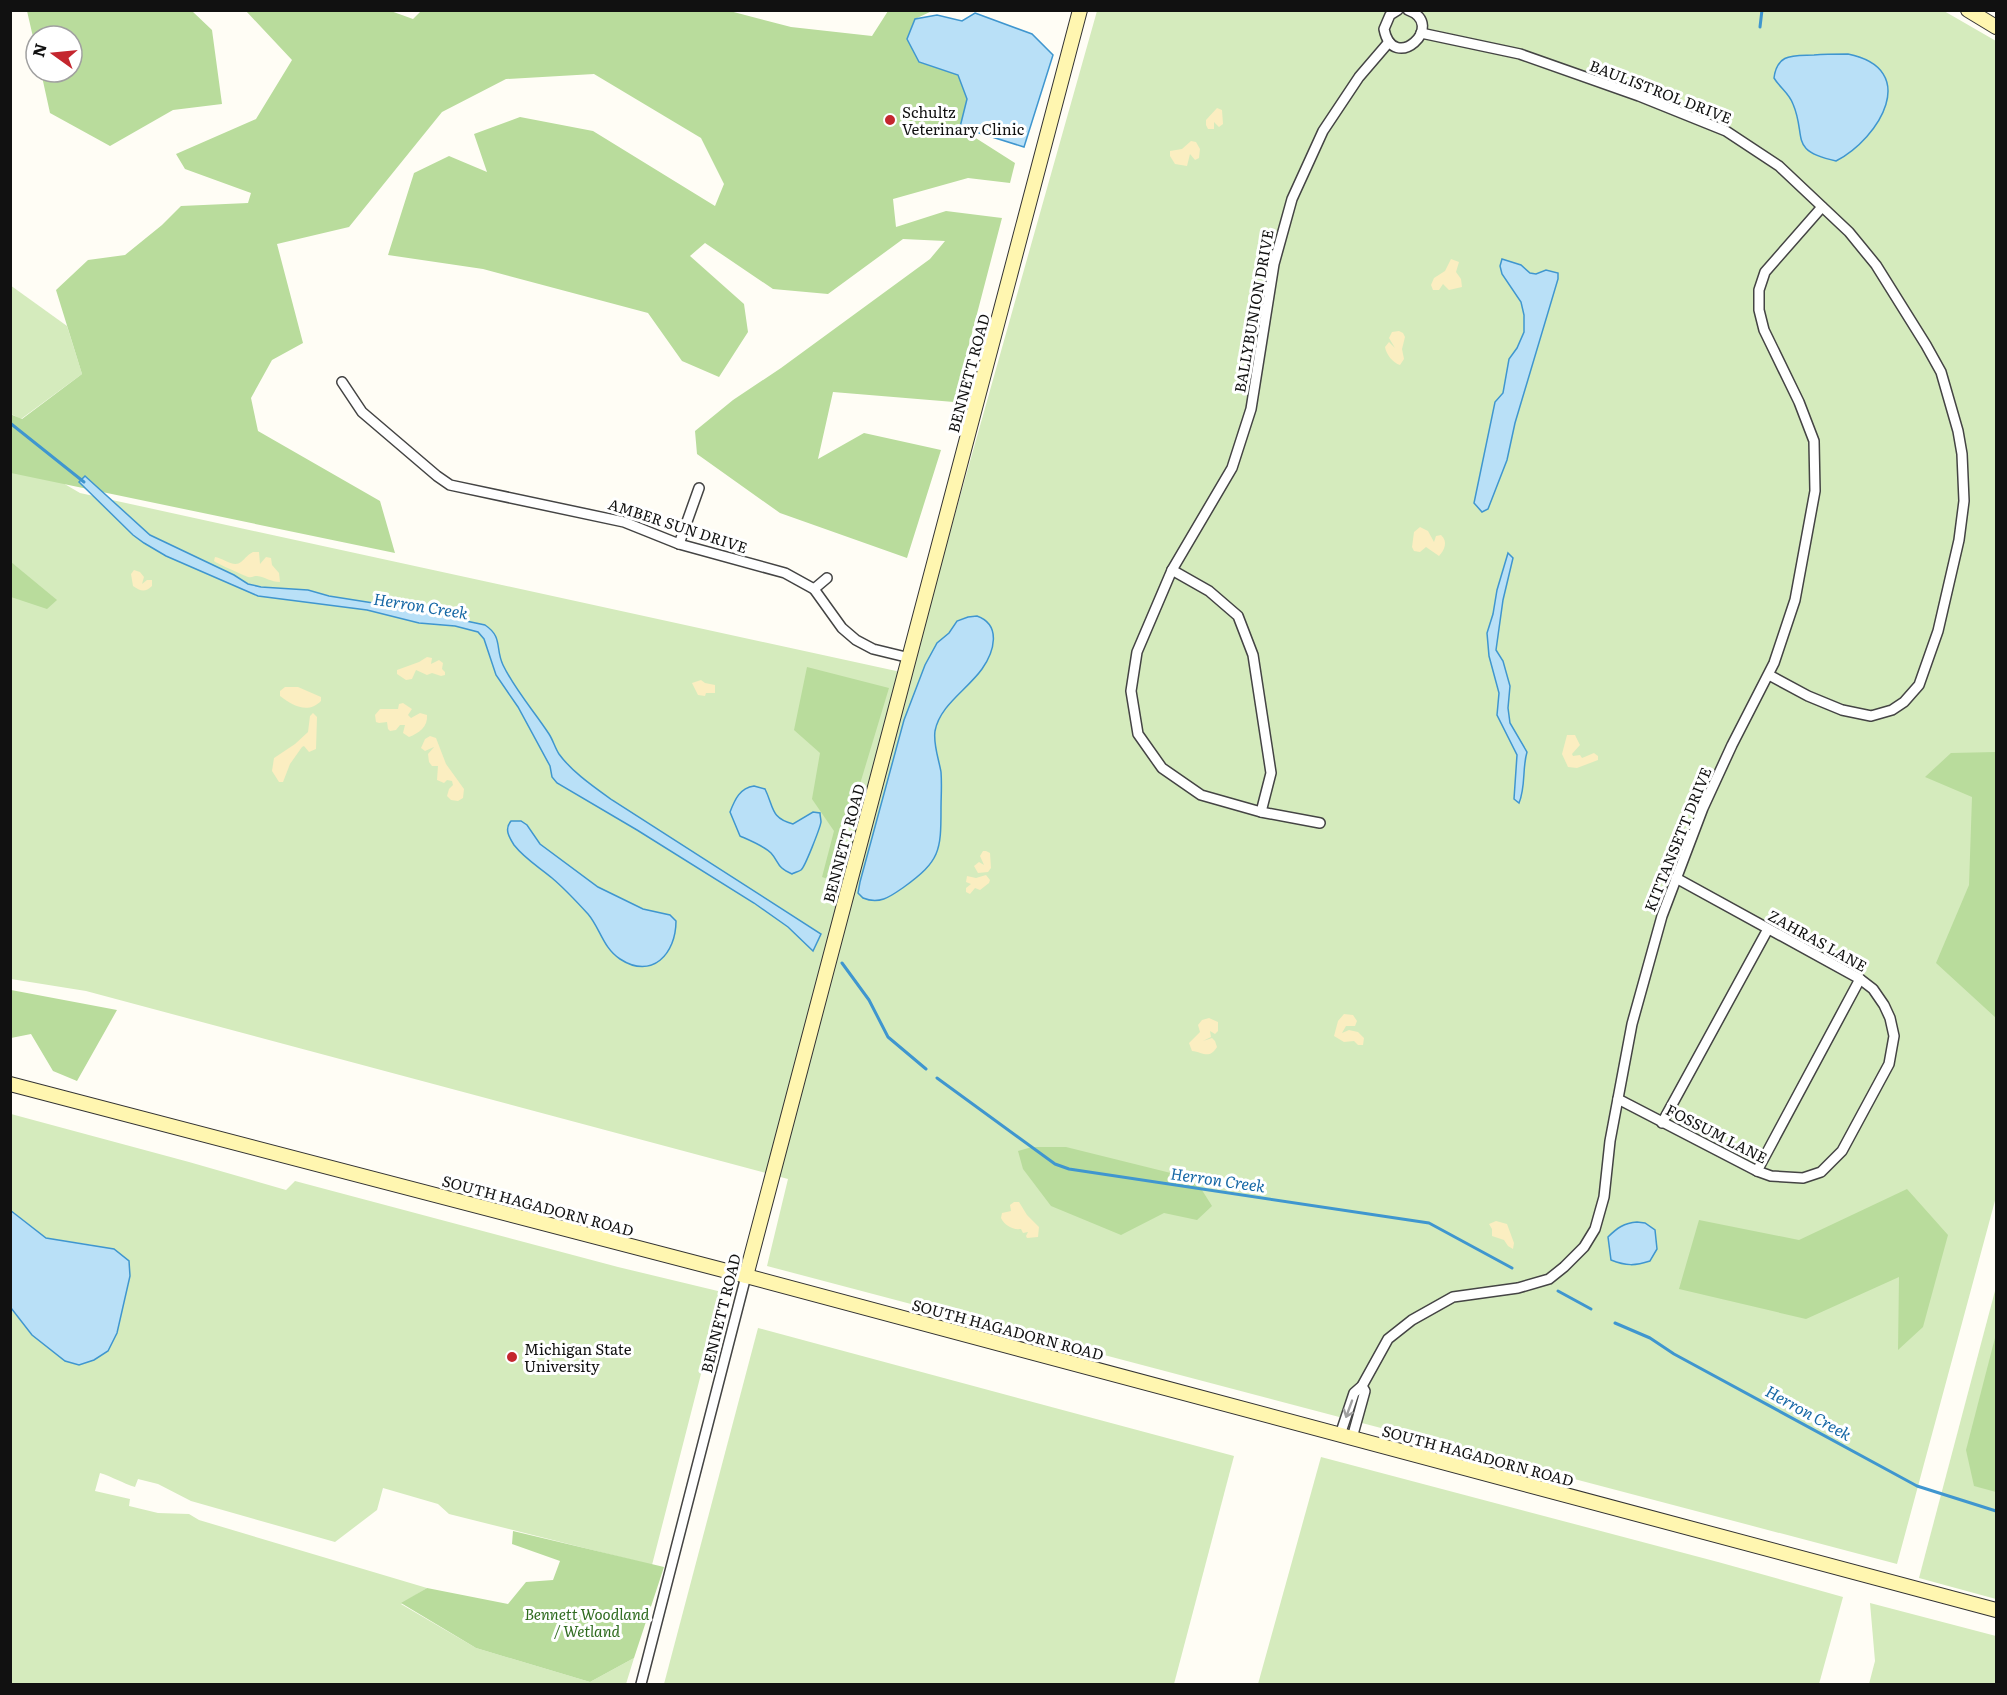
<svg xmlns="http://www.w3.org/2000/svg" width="2007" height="1695" font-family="Literata,serif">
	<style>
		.green { fill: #d5ebbd }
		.forest { fill: #b9dc9c }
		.sand { fill: #fbeec1 }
		.water { fill: #b9e0f7; stroke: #3f96cf; stroke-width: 1.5 }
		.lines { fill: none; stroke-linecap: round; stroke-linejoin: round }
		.stream { stroke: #3f96cf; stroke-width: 3 }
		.street-casing { stroke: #444; stroke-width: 12 }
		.secondary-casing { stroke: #333; stroke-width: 16 }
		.street { stroke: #fff; stroke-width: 9 }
		.secondary { stroke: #fff6b0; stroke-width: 14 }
		.oneway { stroke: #a0a0a0 }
		.poi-dot { fill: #c4262e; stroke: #fff; stroke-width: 2 }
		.labels { text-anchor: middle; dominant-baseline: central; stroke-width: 6; stroke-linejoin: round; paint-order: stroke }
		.street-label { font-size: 15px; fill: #111; stroke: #fff }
		.poi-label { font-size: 15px; fill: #111; stroke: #fff; text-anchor: start }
		.park-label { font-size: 15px; font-style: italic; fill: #2f6b1f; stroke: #fff }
		.water-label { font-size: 16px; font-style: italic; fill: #1768a6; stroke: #fff }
	</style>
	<rect width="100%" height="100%" fill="#fffdf5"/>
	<!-- green -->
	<g class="green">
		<polygon points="1097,11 1944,11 1996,41 1996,1197 1897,1564 767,1266 788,1179 86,991 11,979 10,452 80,493 910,674"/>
		<polygon points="10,285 67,326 82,374 21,419 11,414"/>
		<path d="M11,1114L189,1162L286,1190L295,1181L618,1267L722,1292L652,1565L449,1514L438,1504L383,1488L377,1510L335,1542L191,1501L158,1484L138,1479L135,1487C122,1483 113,1477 100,1473L95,1491L130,1499L129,1506L158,1513L189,1514L199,1520L427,1588L401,1604L476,1648L590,1682L634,1658L626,1684H11L10,1308L32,1335L65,1361L79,1365L94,1360L117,1333L130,1276L93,1245L46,1238L11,1210Z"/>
		<polygon points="1996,1287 1996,1599 1919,1578"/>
		<polygon points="758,1328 1234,1456 1174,1684 664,1684"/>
		<polygon points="1321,1457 1718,1562 1843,1597 1819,1684 1258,1684"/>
		<polygon points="1870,1603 1996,1636 1996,1684 1869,1684 1875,1661"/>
	</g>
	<!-- forest -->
	<g class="forest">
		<polygon points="388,10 413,19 422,10 726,10 791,27 872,36 888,11 932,11 915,19 907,39 919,62 958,75 967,99 960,128 1015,163 1010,183 968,178 893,199 896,227 946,211 1002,218 954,402 833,392 818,459 864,433 941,450 907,558 780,513 697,454 695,431 733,400 781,368 930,259 945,241 903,239 828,294 773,289 705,243 690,256 744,304 748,332 719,377 682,361 648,313 483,269 388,255 414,173 449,156 487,172 474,134 520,117 593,131 715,206 724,184 701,138 594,74 506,79 442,112 349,227 277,244 303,343 272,360 251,398 258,431 380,501 395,553 11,473 10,414 22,419 82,374 56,290 88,260 125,255 162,225 181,206 248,203 251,193 185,169 176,154 256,119 292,60 246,11"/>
		<polygon points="27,11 192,11 212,30 222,104 173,110 110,146 50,113 41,72 72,72 72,36 36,36 36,50"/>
		<polygon points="11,562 57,600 47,609 11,597"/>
		<polygon points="807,667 889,688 831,880 822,877 834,831 812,799 820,753 794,730"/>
		<polygon points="1996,752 1996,1018 1936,963 1969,885 1972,797 1925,777 1951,753"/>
		<polygon points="11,990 117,1010 77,1081 53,1071 31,1034 11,1038"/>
		<polygon points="1032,1147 1066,1147 1195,1179 1212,1206 1197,1220 1164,1213 1121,1235 1051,1206 1023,1169 1018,1151"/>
		<polygon points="1907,1189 1948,1235 1923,1327 1898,1350 1899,1277 1806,1319 1679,1289 1699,1220 1799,1240"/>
		<polygon points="1996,1334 1996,1492 1974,1486 1966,1450"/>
		<polygon points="513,1531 664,1567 634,1658 590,1682 476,1648 401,1603 427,1588 508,1604 526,1582 553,1580 560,1561 512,1544"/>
	</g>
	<!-- sand -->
	<g class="sand">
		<polygon points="1217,108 1222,110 1223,124 1219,127 1214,122 1214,129 1208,129 1206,125 1206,120"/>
		<polygon points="1191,141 1196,142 1200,149 1199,158 1195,160 1190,154 1187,166 1175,164 1170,156 1170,151 1182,149"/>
		<polygon points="1451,259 1459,262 1456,272 1461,279 1462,287 1449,290 1443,284 1439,290 1433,290 1431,285 1434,278 1445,271"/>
		<path d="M1399,331L1403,333L1405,337L1402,349L1404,359L1400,365C1393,363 1386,354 1385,347L1389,342L1395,348L1389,338L1392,332Z"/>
		<path d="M1420,527L1428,531L1434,542L1436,536L1441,535C1448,541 1445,550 1439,556L1426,547L1420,552L1414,551L1412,547L1414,532Z"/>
		<path d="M253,552H259L260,564L266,557L271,558L272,565L279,573L280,582C271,582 265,577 257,576C252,576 253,578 248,577C243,575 216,563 214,561L215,557C223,558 234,568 241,562C246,558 247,555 253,552Z"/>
		<path d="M134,570L140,572L144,577L142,584L147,580H152V586C145,593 140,591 133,586L131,574Z"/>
		<polygon points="427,657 432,658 431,664 439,660 443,663 442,669 445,672 445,675 441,676 432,673 427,675 416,670 412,679 406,680 397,674 397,670 419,662"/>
		<polygon points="701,680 705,683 715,685 715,693 706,693 705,696 698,695 692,683"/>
		<path d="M285,687H298L321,697V701C308,714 293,706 280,696V691Z"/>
		<path d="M403,703L412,709L408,715L411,718L420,713L427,715C428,727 419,733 409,737L403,733L405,725H400L396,730L390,731L388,729L387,722L379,723L376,722L375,715L380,709H398L399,704Z"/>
		<polygon points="313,713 317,717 316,749 309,752 304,746 302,747 290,764 283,782 279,782 272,771 274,758 295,744 308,732 310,716"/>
		<polygon points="1567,735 1575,735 1580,745 1572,754 1573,756 1580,755 1582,758 1594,753 1598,756 1598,760 1577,768 1568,767 1562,754"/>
		<polygon points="430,736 436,738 446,764 464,789 463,798 458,801 451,800 447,796 449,789 453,785 452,781 447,780 444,783 437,780 438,766 432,766 429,762 428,754 434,747 425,751 421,748 425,739"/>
		<polygon points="986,851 990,853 991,868 988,872 978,873 974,866 979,862 984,865 980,856 983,851"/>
		<polygon points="986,875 990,880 989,883 980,890 975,888 970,894 966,892 966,888 971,884 966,882 967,876 976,878"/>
		<polygon points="1344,1014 1353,1015 1357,1021 1355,1026 1346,1026 1342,1033 1349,1030 1358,1032 1364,1038 1363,1045 1358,1045 1354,1041 1344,1042 1334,1036 1338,1021"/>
		<path d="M1209,1018L1218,1022V1031L1215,1034L1210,1031L1211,1037L1203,1041L1212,1038L1215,1041L1217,1047C1209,1060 1203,1052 1192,1051L1189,1043L1200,1032L1198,1025L1202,1020Z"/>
		<path d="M1014,1202H1019L1027,1215L1039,1227L1038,1237L1027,1238L1026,1236L1028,1232L1023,1233L1021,1229C1013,1230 1005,1226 1001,1218L1002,1213L1011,1211L1010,1205Z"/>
		<polygon points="1496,1221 1507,1224 1514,1243 1513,1249 1508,1246 1504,1240 1492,1236 1492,1229 1489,1224"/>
	</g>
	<!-- water -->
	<g class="water">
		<polygon points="975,13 1032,34 1053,55 1024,147 960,127 967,99 958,75 919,62 907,39 915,19 937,15 962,21"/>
		<path d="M1848,54C1921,69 1880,138 1836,161C1788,151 1807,137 1793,104C1789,93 1780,88 1774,78C1777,53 1793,56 1814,55C1825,54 1836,54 1848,54Z"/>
		<polygon points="1502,259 1521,265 1530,273 1536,274 1546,270 1558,273 1558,279 1515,423 1507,460 1488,509 1482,512 1474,503 1495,402 1503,393 1509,359 1517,348 1524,332 1524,315 1521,302 1502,274 1500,266"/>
		<path d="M85,476L150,535L234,575L248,584L261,587L308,590L329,596L405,608L485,625C503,637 495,648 503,665C515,690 534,711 549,734C553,740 555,748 559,754C572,772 594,787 612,800L821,934L813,951L788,927L754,903L637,830L557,783L552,777L550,766L518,707L496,675L484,639L478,632L455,626L419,623L367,610L258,596L166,556L144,543L133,535L79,482Z"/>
		<path d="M1508,553L1513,558L1503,600L1496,650L1503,661L1510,686L1508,708L1510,723L1527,752C1522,769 1526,786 1519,803L1514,799L1517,755L1497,715L1499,693L1489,656L1487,633L1493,614L1497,590Z"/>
		<path d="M977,616C1002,625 994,652 982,669C967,690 940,705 935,731C933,744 939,760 941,772C942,785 941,797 941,809C941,851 940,861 904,887C891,896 880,905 863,898L858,893L860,882L904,720L925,665L937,643L949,633L957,621L968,617Z"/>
		<path d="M754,786L765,789C774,807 770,818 793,824L813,812L820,813C820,816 821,819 821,822C820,828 805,867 801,870C800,871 793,873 792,874C776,867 780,863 771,853C764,846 749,840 740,836L730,812C735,799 740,788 754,786Z"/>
		<path d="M511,821H521L527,825L540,844L598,887L643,909L670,915L676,921C676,954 652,980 620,959C603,948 600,928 588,914C577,902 565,889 552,878C539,867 525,859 514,845C509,837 504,829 511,821Z"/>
		<polygon points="10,1210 46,1238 114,1249 129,1261 130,1276 117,1333 108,1351 94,1360 79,1365 65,1361 32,1335 11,1308"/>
		<path d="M1637,1222L1645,1223L1655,1230L1657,1249L1650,1261C1635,1266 1626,1266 1611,1260L1608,1237C1617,1228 1624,1223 1637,1222Z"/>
	</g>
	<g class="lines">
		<!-- stream -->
		<g class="stream">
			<polyline points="1760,27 1762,10"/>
			<polyline points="10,423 84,482"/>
			<polyline points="842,963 869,1000 888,1037 926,1069"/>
			<polyline points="937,1078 1055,1164 1069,1169 1429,1223 1512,1268"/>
			<polyline points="1558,1291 1591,1309"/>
			<polyline points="1615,1323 1650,1338 1674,1354 1917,1486 1996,1511"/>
		</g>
		<defs>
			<g id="street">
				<path d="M1398,10L1390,15L1384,29C1393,75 1448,25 1408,10"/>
				<polyline points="1421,33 1520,54 1639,96 1726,131 1779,166 1849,232 1876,265 1926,345 1941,372 1958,431 1962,454 1964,501 1959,540 1938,631 1919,685 1904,702 1892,710 1871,716 1842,710 1808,696 1769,675"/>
				<polyline points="342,382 362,412 437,476 450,485 624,522 679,544 785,573 814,589 842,628 856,640 873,649 910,658"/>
				<polyline points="679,544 699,488"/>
				<polyline points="1172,570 1209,591 1238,616 1253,655 1271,773 1261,812"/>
				<polyline points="814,589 827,578"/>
				<polyline points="1320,823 1261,812 1201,795 1162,768 1138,734 1131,691 1137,652 1172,570 1232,468 1251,409 1274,264 1292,199 1323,131 1359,77 1389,42"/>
				<polyline points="1618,1099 1757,1171 1771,1176 1803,1178 1821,1172 1842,1151 1889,1064 1894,1036 1890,1018 1884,1005 1873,989 1860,979 1676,878"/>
				<polyline points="1662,1123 1768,929"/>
				<polyline points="1757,1171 1860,979"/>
				<polyline points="1340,1435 1354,1393 1362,1386 1388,1339 1412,1320 1453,1297 1518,1288 1549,1279 1564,1267 1584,1247 1595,1229 1604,1197 1610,1141 1632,1024 1662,916 1703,808 1732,745 1774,663 1795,600 1815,491 1814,441 1799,402 1764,330 1759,310 1759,290 1765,272 1822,207"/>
				<polyline points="1352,1438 1365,1391 1362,1386"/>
				<polyline points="641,1684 746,1276"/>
			</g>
			<g id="secondary">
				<polyline points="1968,10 1996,27"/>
				<polyline points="10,1084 746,1276 1996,1610"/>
				<polyline points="746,1276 1080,10"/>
			</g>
		</defs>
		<!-- street casing -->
		<use href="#street" class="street-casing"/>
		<!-- secondary casing -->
		<use href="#secondary" class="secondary-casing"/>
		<!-- street -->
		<use href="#street" class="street"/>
		<!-- secondary -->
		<use href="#secondary" class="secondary"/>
	</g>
	<!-- one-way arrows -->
	<defs><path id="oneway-shaft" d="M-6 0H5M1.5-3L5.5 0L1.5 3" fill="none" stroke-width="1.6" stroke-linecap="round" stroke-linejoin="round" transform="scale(1.5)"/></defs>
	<use class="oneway" href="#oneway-shaft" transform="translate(1349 1409) rotate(110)"/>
	<!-- markers -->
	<g class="poi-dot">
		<circle cx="890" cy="120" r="6"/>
		<circle cx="512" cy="1357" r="6"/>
	</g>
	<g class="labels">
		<!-- street labels -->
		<g class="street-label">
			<text transform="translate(1661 91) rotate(21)">BAULISTROL DRIVE</text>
			<text transform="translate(1253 311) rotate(-80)">BALLYBUNION DRIVE</text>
			<text transform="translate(968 373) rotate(-75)">BENNETT ROAD</text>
			<text transform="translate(678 525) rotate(18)">AMBER SUN DRIVE</text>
			<text transform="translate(1677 839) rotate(-68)">KITTANSETT DRIVE</text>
			<text transform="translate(843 843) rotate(-75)">BENNETT ROAD</text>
			<text transform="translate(1818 940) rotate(29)">ZAHRAS LANE</text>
			<text transform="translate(1717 1133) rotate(27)">FOSSUM LANE</text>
			<text transform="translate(538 1205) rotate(15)">SOUTH HAGADORN ROAD</text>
			<text transform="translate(720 1313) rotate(-76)">BENNETT ROAD</text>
			<text transform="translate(1008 1329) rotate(15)">SOUTH HAGADORN ROAD</text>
			<text transform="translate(1478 1455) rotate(15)">SOUTH HAGADORN ROAD</text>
		</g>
		<!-- poi labels -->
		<g class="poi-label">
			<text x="902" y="111">Schultz<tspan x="902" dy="17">Veterinary Clinic</tspan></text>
			<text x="524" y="1348">Michigan State<tspan x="524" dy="17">University</tspan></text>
		</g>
		<!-- park labels -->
		<g class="park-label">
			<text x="587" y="1613">Bennett Woodland<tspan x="587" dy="17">/ Wetland</tspan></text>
		</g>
		<!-- water labels -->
		<g class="water-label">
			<text transform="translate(421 605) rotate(9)">Herron Creek</text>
			<text transform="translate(1218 1179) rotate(8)">Herron Creek</text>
			<text transform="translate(1809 1412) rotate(29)">Herron Creek</text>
		</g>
	</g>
	<!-- border -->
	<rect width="2007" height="1695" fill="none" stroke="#111111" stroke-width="24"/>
	<!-- north arrow -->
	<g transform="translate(54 54) rotate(285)"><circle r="28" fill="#ffffff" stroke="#a0a0a0" stroke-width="1.5"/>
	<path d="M0-4.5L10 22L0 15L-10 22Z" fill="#c4262e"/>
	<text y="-9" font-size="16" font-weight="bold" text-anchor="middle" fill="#111111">N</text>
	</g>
</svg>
